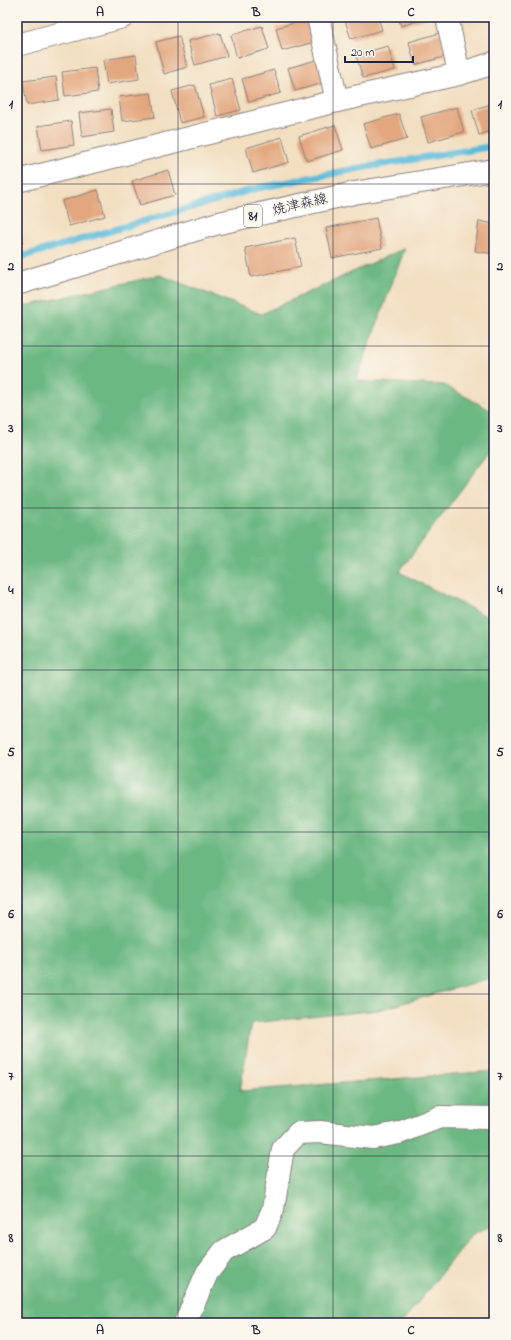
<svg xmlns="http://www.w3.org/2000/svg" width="511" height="1340" font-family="'Indie Flower','Klee One',sans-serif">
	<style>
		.forest { fill: #6cb882; stroke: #476d5e }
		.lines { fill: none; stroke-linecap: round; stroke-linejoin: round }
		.stream { stroke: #5dbcdb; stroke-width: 7 }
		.building { fill: #e3a77f }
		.minor-casing { stroke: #8a807e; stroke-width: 24 }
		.primary-casing { stroke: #8a807e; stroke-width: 24 }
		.minor { stroke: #fff; stroke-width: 22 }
		.primary { stroke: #fff; stroke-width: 22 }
		.grid { fill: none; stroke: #22223b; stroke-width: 1; stroke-opacity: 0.55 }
		.labels { text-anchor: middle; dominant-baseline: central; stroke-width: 3; stroke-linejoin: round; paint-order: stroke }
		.shield { fill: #fbf7ec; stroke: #636270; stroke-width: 1 }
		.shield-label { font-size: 13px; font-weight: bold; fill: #22223b }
		.street-label { font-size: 14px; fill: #22223b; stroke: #fbf7ec }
		.neatline { fill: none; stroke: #22223b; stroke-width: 1.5 }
		.grid-label { font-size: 13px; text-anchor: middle; font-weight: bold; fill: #22223b }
	</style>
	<rect width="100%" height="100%" fill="#fbf7ec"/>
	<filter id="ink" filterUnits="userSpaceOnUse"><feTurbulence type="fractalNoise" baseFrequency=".025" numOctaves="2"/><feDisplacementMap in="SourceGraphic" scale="8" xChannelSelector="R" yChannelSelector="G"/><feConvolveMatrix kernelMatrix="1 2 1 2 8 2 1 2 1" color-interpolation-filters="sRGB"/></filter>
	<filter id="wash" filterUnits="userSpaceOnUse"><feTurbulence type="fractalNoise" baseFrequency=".012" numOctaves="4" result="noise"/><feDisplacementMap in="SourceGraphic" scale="16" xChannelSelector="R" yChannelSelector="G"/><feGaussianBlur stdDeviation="0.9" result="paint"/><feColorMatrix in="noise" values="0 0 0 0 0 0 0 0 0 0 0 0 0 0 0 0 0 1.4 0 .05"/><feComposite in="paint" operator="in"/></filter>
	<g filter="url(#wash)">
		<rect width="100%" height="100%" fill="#f2dec0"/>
		<!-- forest -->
		<polygon class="forest" points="405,248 356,381 444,385 494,412 494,446 399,572 494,620 494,977 379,1010 251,1023 240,1091 494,1071 494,1224 471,1235 402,1323 17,1323 17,308 160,275 261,314"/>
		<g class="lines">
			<!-- stream -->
			<polyline class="stream" points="17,258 258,188 360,168 494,146"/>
		</g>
		<g id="blocks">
			<!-- building -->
			<g class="building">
				<polygon points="344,17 378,17 382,30 351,39"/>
				<polygon points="398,17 430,17 401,26"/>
				<polygon points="308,19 314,42 282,51 276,28"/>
				<polygon points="262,26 269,49 237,58 231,35"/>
				<polygon points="220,33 227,56 195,65 188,41"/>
				<polygon points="440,33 447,56 415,65 409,42"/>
				<polygon points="179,36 187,67 164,74 156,42"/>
				<polygon points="388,46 395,70 363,78 356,55"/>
				<polygon points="136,55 139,79 107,84 103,60"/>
				<polygon points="320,59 327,82 295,91 288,68"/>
				<polygon points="95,68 98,92 65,96 62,72"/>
				<polygon points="274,70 281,93 249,102 242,79"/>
				<polygon points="56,77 59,100 27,105 23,81"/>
				<polygon points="232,79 241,110 217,116 209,85"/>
				<polygon points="195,85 204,117 180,123 172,91"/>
				<polygon points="151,93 155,117 122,121 119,97"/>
				<polygon points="494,103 494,130 479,135 472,110"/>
				<polygon points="457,107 464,132 428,142 421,117"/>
				<polygon points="111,109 114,132 82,137 79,113"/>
				<polygon points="399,114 407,139 371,149 363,124"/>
				<polygon points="71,121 74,145 42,150 38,126"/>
				<polygon points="335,125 343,150 307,161 299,136"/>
				<polygon points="282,137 289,162 253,173 246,148"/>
				<polygon points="168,170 175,195 140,205 132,181"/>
				<polygon points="98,190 105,216 69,226 62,201"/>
				<polygon points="376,218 382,248 332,258 326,228"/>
				<polygon points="479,221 494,224 494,254 475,251"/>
				<polygon points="17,225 23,242 17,244"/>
				<polygon points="295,238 301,267 251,277 245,248"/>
			</g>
		</g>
	</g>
	<g filter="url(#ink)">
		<use href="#blocks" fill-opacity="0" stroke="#8a807e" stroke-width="1"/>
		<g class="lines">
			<defs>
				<g id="minor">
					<polyline points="318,17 337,101"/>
					<polyline points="447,17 459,74"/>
					<polyline points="17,45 123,17"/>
					<polyline points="17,181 337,101 459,74 494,63"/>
					<polyline points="185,1323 207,1273 224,1251 265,1228 273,1209 283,1149 298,1133 320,1132 373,1138 399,1133 440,1117 494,1118"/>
				</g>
				<polyline id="primary" points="17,284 215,224 354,193 494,170"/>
			</defs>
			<!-- minor casing -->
			<use href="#minor" class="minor-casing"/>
			<!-- primary casing -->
			<use href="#primary" class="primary-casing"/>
			<!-- minor -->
			<use href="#minor" class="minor"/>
			<!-- primary -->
			<use href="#primary" class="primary"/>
		</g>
	</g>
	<!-- grid -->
	<path class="grid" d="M178,17V1323M333,17V1323M17,184H494M17,346H494M17,508H494M17,670H494M17,832H494M17,994H494M17,1156H494"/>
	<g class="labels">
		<!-- shield labels -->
		<rect class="shield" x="244" y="205" width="18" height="22" rx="3"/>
		<g class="shield-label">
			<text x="253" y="216">81</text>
		</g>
		<!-- street labels -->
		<g class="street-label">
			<text transform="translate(300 205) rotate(-13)">焼津森線</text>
		</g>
	</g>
	<!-- margin -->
	<rect width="511" height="1340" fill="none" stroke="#fbf7ec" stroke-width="44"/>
	<!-- scale -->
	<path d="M345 56v6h68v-6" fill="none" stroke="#22223b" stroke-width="2"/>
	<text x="351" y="56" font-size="12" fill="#22223b" stroke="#fbf7ec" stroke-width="3" paint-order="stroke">20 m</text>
	<rect x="22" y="22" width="467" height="1296" class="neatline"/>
	<g class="grid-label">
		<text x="100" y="16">A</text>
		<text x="256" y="16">B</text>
		<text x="411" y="16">C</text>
		<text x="11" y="108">1</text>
		<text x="500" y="108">1</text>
		<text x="11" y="270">2</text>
		<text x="500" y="270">2</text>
		<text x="11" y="432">3</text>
		<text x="500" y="432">3</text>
		<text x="11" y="594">4</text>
		<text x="500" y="594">4</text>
		<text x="11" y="756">5</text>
		<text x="500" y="756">5</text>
		<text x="11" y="918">6</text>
		<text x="500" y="918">6</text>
		<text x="11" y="1080">7</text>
		<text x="500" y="1080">7</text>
		<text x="11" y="1242">8</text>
		<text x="500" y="1242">8</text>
		<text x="100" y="1334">A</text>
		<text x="256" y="1334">B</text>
		<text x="411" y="1334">C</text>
	</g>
</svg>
